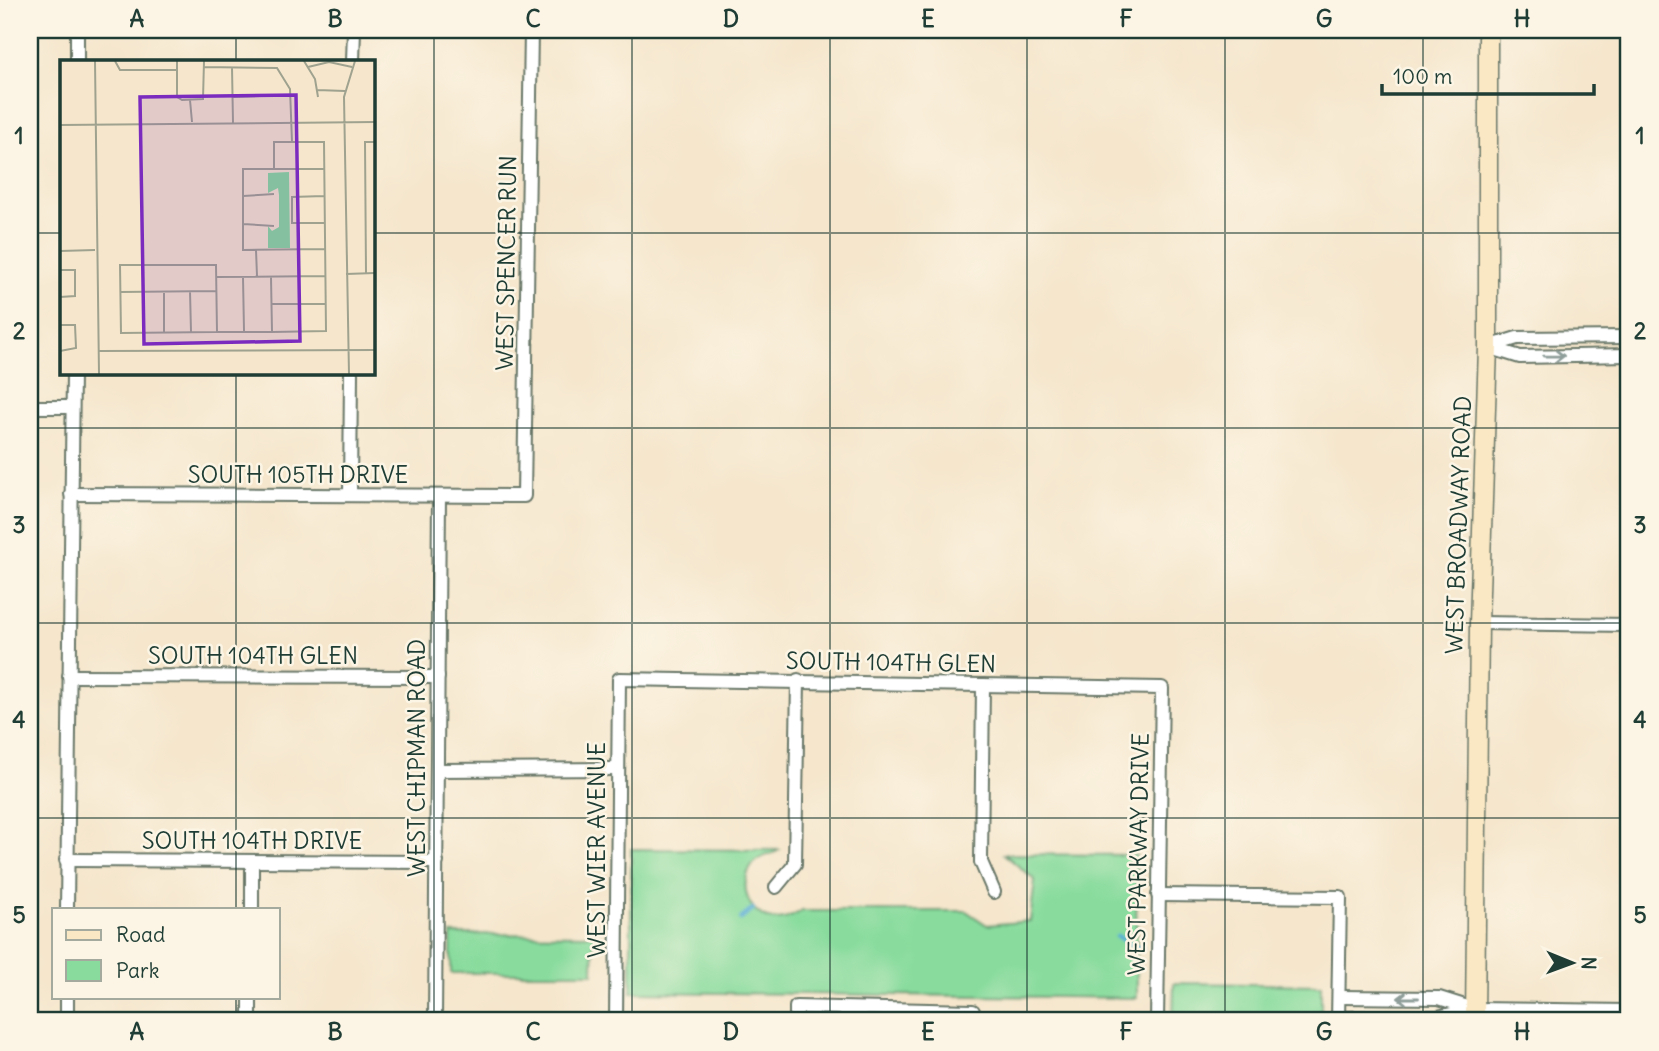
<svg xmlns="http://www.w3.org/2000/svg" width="1659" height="1051" font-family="Delius,sans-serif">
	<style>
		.green { fill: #88db9d; stroke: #548c68; stroke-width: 2 }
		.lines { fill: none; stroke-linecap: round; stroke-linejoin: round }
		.stream { stroke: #59add5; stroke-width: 4.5 }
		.minor-casing { stroke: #6a7869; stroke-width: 16 }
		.secondary-casing { stroke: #6a7869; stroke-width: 21 }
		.minor { stroke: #fff; stroke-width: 12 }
		.secondary { stroke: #fae7c3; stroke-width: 18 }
		.oneway { stroke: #8f9e9a }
		.grid { fill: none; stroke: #1f3d34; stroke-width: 2; stroke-opacity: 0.55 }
		.labels { text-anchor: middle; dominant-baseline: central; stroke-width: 5; stroke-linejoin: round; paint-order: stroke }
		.street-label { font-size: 23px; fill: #1f3d34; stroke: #fcf5e5 }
		.inset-road { fill: none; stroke: #9fa28f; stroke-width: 2 }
		.view { fill: #7b2cbf; fill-opacity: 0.15; stroke: #7b2cbf; stroke-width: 3.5 }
		.inset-edge { fill: none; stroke: #1f3d34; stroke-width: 3.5 }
		.neatline { fill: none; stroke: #1f3d34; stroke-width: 2.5 }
		.grid-label { font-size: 23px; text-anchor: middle; font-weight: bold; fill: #1f3d34 }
	</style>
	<rect width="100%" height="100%" fill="#fcf5e5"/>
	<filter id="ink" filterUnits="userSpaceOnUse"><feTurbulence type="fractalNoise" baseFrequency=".0143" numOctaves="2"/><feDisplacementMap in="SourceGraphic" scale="14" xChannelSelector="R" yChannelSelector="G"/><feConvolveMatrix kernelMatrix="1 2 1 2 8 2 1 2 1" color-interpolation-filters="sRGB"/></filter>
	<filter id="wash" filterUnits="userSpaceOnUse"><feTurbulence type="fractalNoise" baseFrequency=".00686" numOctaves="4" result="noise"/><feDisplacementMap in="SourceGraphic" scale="28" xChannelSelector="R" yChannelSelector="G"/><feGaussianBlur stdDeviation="1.57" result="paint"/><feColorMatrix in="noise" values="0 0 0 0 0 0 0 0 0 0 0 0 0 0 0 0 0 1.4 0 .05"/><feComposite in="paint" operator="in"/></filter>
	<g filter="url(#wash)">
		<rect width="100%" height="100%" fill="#f5e6cc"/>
		<!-- green -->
		<g class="green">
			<path d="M631,849L779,850C772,855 762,855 755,862C737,881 746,913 771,919C783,922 792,916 802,911H966L987,925L1030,921L1035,880L1004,854L1136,855L1137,998L631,992Z"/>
			<polygon points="451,934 594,935 593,973 451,973"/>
			<polygon points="1174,983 1321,985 1321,1021 1173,1021"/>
		</g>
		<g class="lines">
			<!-- stream -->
			<g class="stream">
				<polyline points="741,919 753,909"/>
				<polyline points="1117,936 1134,947 1142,948"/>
			</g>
		</g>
	</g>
	<g filter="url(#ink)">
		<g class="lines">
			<defs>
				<g id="minor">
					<polyline points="77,61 77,30"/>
					<polyline points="353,61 354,30"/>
					<polyline points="1488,347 1520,357 1629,355"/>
					<polyline points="1488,347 1517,338 1629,337"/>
					<polyline points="30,407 72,407"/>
					<polyline points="71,494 524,496 531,30"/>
					<polyline points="350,495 351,373"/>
					<polyline points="1479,623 1629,625"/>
					<polyline points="69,676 438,677"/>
					<polyline points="983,685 981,862 994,892"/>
					<polyline points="438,770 618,769"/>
					<polyline points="66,860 437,862"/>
					<polyline points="776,887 795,864 798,680"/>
					<polyline points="1158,895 1340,897 1338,1021"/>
					<polyline points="67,909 73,373"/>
					<polyline points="252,909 252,861"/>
					<polyline points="67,997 67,1021"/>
					<polyline points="1339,997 1439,998 1474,1009"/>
					<polyline points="1339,1018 1437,1017 1475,1009 1629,1011"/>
					<polyline points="250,1021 250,997"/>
					<polyline points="435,1021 439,496"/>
					<polyline points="616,1021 619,679 1162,688 1157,1021"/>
					<polyline points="796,1021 796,1007 973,1011 973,1021"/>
				</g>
				<polyline id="secondary" points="1475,1021 1479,623 1488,347 1488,30"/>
			</defs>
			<!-- minor casing -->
			<use href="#minor" class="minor-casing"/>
			<!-- secondary casing -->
			<use href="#secondary" class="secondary-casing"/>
			<!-- minor -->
			<use href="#minor" class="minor"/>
			<!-- secondary -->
			<use href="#secondary" class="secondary"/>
		</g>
		<!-- one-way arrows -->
		<defs><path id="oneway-shaft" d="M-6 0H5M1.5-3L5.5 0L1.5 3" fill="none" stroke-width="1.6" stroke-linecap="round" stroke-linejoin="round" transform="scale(1.75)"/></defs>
		<g class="oneway">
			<use href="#oneway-shaft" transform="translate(1554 356) rotate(-1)"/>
			<use href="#oneway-shaft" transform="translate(1408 998) rotate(-180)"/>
		</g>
	</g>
	<!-- grid -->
	<path class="grid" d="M236,30V61M434,30V1021M632,30V1021M830,30V1021M1027,30V1021M1225,30V1021M1423,30V1021M30,233H61M373,233H1629M236,373V909M30,428H1629M30,623H1629M30,818H1629M236,997V1021"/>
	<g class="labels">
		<!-- street labels -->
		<g class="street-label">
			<text transform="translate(506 263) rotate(-89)">WEST SPENCER RUN</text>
			<text x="298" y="474">SOUTH 105TH DRIVE</text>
			<text transform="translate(1458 525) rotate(-88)">WEST BROADWAY ROAD</text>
			<text x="253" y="655">SOUTH 104TH GLEN</text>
			<text transform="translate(891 662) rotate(1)">SOUTH 104TH GLEN</text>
			<text transform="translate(416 758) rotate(-90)">WEST CHIPMAN ROAD</text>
			<text x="252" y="840">SOUTH 104TH DRIVE</text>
			<text transform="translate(596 850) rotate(-90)">WEST WIER AVENUE</text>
			<text transform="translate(1138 854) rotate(-89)">WEST PARKWAY DRIVE</text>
		</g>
	</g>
	<!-- overview -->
	<g transform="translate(60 60)">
		<rect width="315" height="315" fill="#f5e6cc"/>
		<path d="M229,112L230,188H208V166L212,171L219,167V135L218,128L208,133V113Z" fill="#88db9d"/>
		<path class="inset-road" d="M35,1L39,314M55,1L60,10H117M117,1V37L122,40L143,39L144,1M244,1L255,19L258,37M144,7L217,8L230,29L232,82M172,7L173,63M248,7L269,2L292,7M257,30L285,31M173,37L200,36M130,40L132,62M0,65L315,62M264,109H183V190L266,189M183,136L214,134M264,136L232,137V163H265M183,164L214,166M196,190L197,216M0,191L35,190M0,210H15V236L0,237M306,213L305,82H315M286,214L315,213M156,217L266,216M183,217L184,271M211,217L212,272M104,231V272M130,231L131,272M60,232L156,231M211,244H266M0,265H15L16,288L0,291M157,272L156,205H60L61,273L157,272H212L266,271L264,82H214V109M38,291L315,290M289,314L284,37L295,1"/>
		<path class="view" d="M236,35L240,281L84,284L80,37Z"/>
		<rect width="315" height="315" class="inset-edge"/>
	</g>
	<!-- margin -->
	<rect width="1659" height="1051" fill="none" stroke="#fcf5e5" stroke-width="77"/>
	<!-- legend -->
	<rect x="52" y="908" width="228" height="91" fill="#fcf5e5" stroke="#a4ab9e" stroke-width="2"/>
	<rect x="66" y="930" width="35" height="10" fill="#fae7c3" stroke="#a4ab9e" stroke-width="2"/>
	<text x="116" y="942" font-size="21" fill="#1f3d34">Road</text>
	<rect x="66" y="960" width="35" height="21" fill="#88db9d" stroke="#a4ab9e" stroke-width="2"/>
	<text x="116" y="978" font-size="21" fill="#1f3d34">Park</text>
	<!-- north arrow -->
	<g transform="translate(1572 963) rotate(91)" stroke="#fcf5e5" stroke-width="5" paint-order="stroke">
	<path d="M0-5L12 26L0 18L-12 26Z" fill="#1f3d34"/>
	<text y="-10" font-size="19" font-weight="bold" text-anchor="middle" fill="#1f3d34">N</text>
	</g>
	<!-- scale -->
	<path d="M1382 84v10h212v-10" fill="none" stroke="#1f3d34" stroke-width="3.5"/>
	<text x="1393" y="84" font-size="21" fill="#1f3d34" stroke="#fcf5e5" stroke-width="5" paint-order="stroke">100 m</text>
	<rect x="38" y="38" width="1582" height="974" class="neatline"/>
	<g class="grid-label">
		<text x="137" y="27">A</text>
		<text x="335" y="27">B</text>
		<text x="533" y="27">C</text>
		<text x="731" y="27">D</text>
		<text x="928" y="27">E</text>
		<text x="1126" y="27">F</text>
		<text x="1324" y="27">G</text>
		<text x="1522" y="27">H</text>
		<text x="19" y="144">1</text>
		<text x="1640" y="144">1</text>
		<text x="19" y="339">2</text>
		<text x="1640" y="339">2</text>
		<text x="19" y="533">3</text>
		<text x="1640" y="533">3</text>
		<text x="19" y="728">4</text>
		<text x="1640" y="728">4</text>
		<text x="19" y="923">5</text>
		<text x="1640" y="923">5</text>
		<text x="137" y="1040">A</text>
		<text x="335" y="1040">B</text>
		<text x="533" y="1040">C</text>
		<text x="731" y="1040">D</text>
		<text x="928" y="1040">E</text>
		<text x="1126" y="1040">F</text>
		<text x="1324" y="1040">G</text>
		<text x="1522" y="1040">H</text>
	</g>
</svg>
